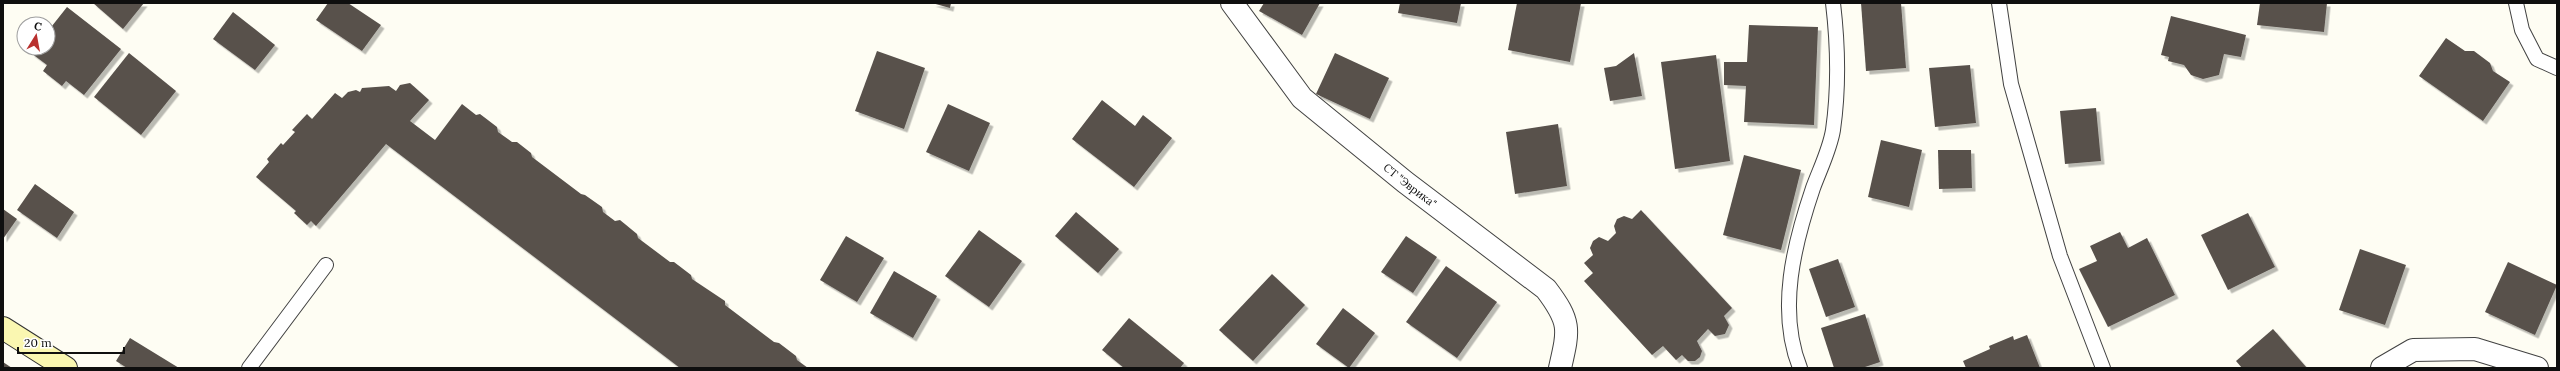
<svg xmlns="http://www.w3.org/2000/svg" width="2560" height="371" font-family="Lora,serif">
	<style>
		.building { fill: #58514c; filter: url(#shadow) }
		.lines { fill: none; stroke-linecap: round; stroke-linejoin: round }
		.lane-casing { stroke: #424242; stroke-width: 16 }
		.street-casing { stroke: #424242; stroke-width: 24 }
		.secondary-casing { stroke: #313131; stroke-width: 24 }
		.lane { stroke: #fff; stroke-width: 14 }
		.street { stroke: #fff; stroke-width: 22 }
		.secondary { stroke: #faf7b1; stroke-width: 22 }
		.labels { text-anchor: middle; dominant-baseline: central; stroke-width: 4; stroke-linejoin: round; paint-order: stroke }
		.street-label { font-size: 11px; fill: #0f0f0f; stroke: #fff }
	</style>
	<defs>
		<filter id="shadow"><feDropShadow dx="3.5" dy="3.5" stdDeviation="0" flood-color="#0004"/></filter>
	</defs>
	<rect width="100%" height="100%" fill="#fefdf3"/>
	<!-- building -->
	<g class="building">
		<polygon points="93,3 144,3 123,29"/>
		<polygon points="328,3 348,3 381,25 362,51 316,20"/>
		<polygon points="932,3 951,3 950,8"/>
		<polygon points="1264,3 1320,3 1302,35 1259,11"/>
		<polygon points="1400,3 1461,3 1457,23 1398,13"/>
		<polygon points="1517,3 1581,3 1570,62 1508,50"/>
		<polygon points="1861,3 1901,3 1906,68 1866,71"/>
		<polygon points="2260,3 2327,3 2324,32 2257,25"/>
		<polygon points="67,7 121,49 84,95 66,81 62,86 43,71 47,65 31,53 34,48 48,48 48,31"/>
		<polygon points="233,12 275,45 255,70 213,39"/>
		<polygon points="2171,16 2246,35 2241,57 2224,54 2219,75 2203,79 2191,75 2184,65 2168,61 2169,57 2161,55"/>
		<polygon points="1749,25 1818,27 1814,125 1744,122 1746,86 1724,85 1724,62 1747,62"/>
		<polygon points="2446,38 2465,51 2474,51 2490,63 2493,71 2510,82 2483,121 2419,76"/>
		<polygon points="877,51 925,68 904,129 855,111"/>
		<polygon points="129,53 176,91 141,135 94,97"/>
		<polygon points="1335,53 1389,78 1370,119 1316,94"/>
		<polygon points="1634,53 1642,96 1610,101 1604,68 1616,66"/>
		<polygon points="1716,55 1730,161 1675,169 1661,62"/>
		<polygon points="1970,65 1976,123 1935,127 1929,68"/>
		<polygon points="410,83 429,100 410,121 435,140 462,104 476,115 480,114 497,127 498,132 512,142 517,142 531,153 532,157 581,194 585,195 602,207 603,212 615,221 620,220 637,234 638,238 670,262 674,262 691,275 692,279 725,301 725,305 774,342 779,343 796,356 797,360 808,368 680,368 386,144 316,226 311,221 307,225 294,213 296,211 256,177 269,162 267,159 281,143 283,145 295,132 292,130 307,114 312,119 335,93 342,98 348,92 356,90 360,92 362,88 389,86 396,91 400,85"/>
		<polygon points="1102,100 1135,126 1143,115 1172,138 1134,187 1072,139"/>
		<polygon points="948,104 990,123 969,171 926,152"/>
		<polygon points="2096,108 2101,161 2065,164 2060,111"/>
		<polygon points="1558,124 1567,186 1515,194 1506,132"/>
		<polygon points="1881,140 1922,150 1909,207 1868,197"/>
		<polygon points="1938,150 1971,150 1972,188 1939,189"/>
		<polygon points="1744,155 1801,170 1781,250 1723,235"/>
		<polygon points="35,184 74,212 57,238 17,210"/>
		<polygon points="3,209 17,219 3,239"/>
		<polygon points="1641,210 1732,308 1724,316 1729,325 1725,334 1715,336 1708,329 1697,341 1702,351 1700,357 1695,361 1688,361 1682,355 1676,360 1663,346 1652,355 1584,281 1593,273 1584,263 1593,255 1590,248 1593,241 1599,237 1608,241 1616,233 1614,226 1617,219 1624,216 1632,219"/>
		<polygon points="1076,212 1119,249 1098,273 1055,236"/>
		<polygon points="2248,213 2275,267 2228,290 2201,235"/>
		<polygon points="979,230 1022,261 989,307 945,276"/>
		<polygon points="2120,232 2128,248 2147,238 2175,295 2108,327 2079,269 2097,261 2090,246"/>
		<polygon points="846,236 884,258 857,302 820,280"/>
		<polygon points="1406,236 1437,257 1413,293 1381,272"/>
		<polygon points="2360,249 2406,265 2385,325 2339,310"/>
		<polygon points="1838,259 1855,307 1826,317 1809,269"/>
		<polygon points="2508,262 2557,285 2535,335 2485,312"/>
		<polygon points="1446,266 1497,302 1457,358 1406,322"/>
		<polygon points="894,271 937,296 913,338 870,313"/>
		<polygon points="1272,274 1305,305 1253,361 1219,330"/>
		<polygon points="1343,308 1375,333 1349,368 1316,344"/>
		<polygon points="1865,314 1880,362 1862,368 1834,368 1821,328"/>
		<polygon points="1129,318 1184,363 1180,368 1124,368 1102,350"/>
		<polygon points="2273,329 2307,368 2242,368 2236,361"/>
		<polygon points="2027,335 2040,368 1966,368 1963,361 1990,349 1989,346 2013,336 2014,340"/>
		<polygon points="130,338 179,368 127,368 116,361"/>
		<polygon points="3,362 12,368 3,368"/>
	</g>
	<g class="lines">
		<defs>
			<g id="lane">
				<polyline points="1999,3 2011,84 2060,256 2103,368"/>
				<polyline points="2516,3 2522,30 2537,59 2557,68"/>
				<polyline points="249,368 326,265"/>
				<path d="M1800,368C1777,310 1794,244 1813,188C1820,169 1830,149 1833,130C1839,88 1838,45 1833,3"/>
			</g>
			<g id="street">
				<path id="s1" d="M1232,3L1302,98L1405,182L1546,289C1571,322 1569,329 1560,368"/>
				<polyline points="2382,368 2413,350 2475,349 2537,368"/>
			</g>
			<polyline id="secondary" points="3,328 66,368"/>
		</defs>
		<!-- lane casing -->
		<use href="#lane" class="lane-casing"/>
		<!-- street casing -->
		<use href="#street" class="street-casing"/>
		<!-- secondary casing -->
		<use href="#secondary" class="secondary-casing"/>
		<!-- lane -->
		<use href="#lane" class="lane"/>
		<!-- street -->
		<use href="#street" class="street"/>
		<!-- secondary -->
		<use href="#secondary" class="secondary"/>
	</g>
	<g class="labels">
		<!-- street labels -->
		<g class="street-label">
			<text stroke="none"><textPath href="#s1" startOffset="257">СТ "Эврика"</textPath></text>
		</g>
	</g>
	<!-- border -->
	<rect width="2560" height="371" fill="none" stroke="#0f0f0f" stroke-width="8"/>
	<!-- north arrow -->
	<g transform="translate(36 36) rotate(11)"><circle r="19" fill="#ffffff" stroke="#9f9f9f"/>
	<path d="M0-3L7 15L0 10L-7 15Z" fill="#b9302e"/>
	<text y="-6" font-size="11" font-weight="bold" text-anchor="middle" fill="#0f0f0f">С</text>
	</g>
	<!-- scale -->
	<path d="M18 347v6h106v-6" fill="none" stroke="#0f0f0f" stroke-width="2"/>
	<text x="24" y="347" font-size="12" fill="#0f0f0f" stroke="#ffffff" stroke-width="3" paint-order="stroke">20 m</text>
</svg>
